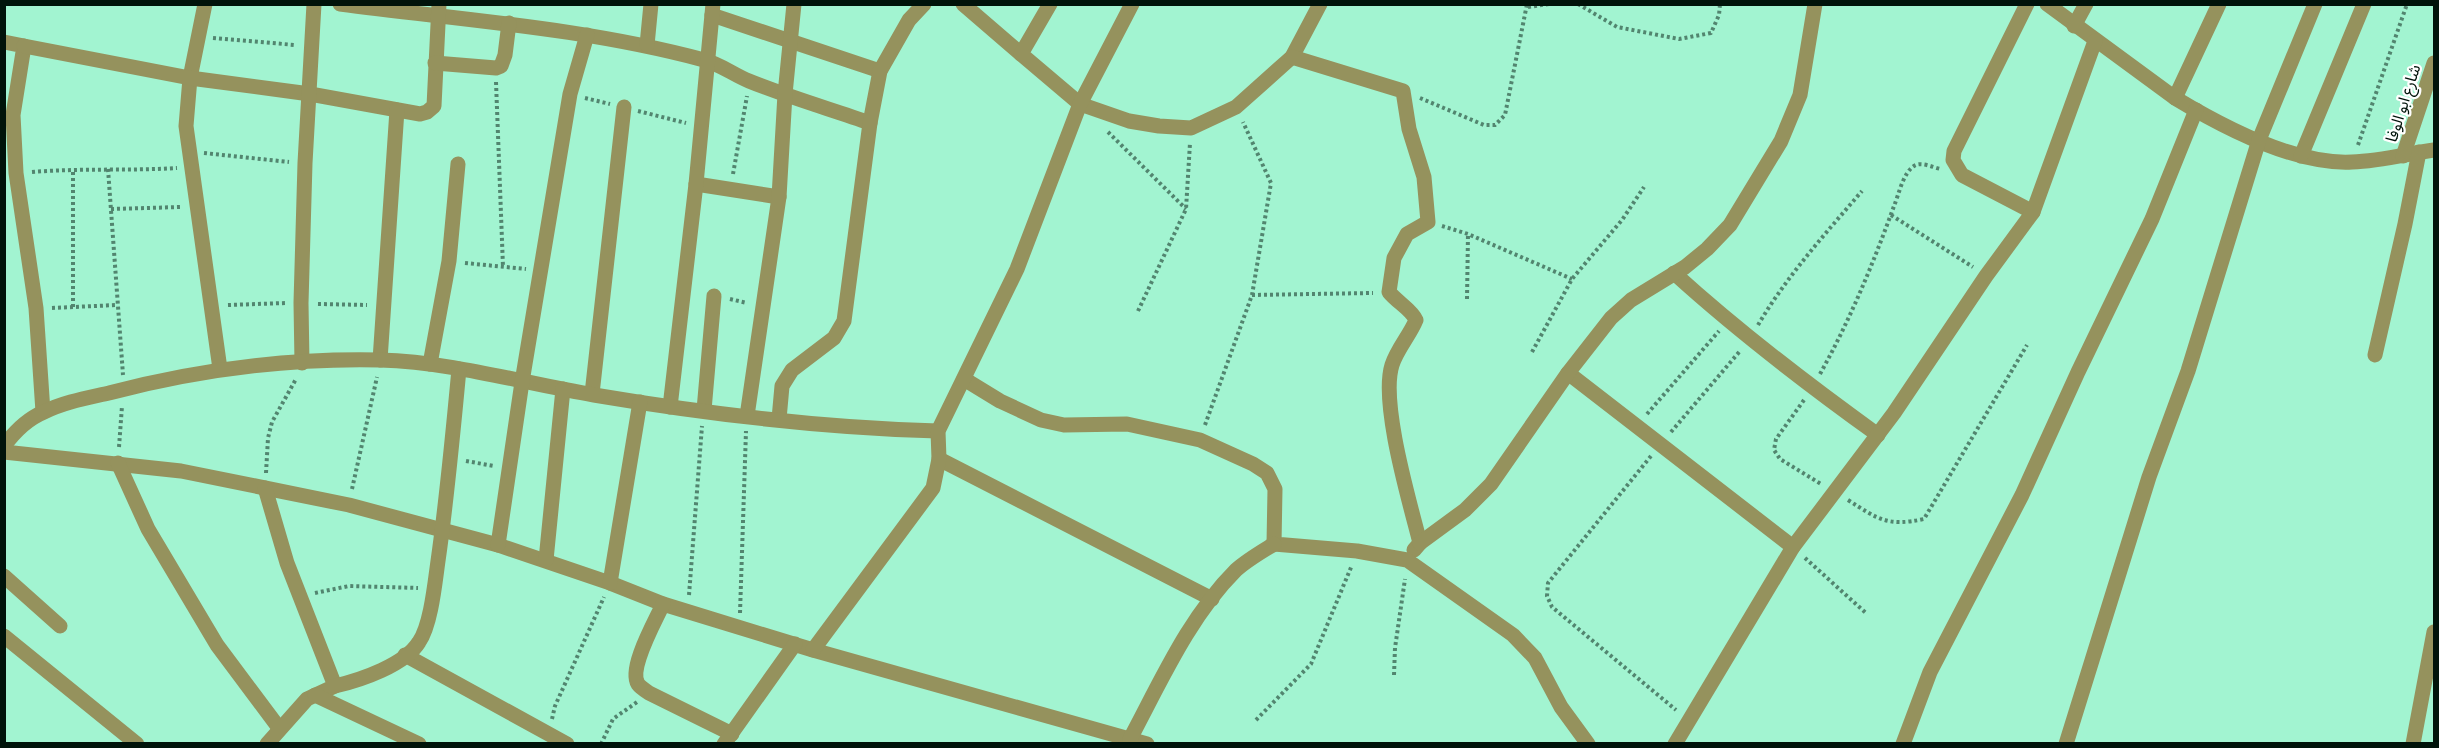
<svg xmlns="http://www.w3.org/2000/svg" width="2439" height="748" font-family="Barlow,'Noto Sans Arabic',sans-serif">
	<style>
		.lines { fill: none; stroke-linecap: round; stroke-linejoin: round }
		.path { stroke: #52856f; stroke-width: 4; stroke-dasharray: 3 3; stroke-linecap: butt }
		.street { stroke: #95925d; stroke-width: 15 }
		.labels { text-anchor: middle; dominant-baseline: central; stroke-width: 4.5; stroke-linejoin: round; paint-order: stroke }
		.street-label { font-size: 16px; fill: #00130a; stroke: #fff }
	</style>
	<rect width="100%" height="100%" fill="#a2f4d1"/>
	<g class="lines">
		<!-- path -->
		<g class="path">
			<polyline points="1578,4 1617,27 1679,39 1711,33 1719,15 1720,4"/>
			<polyline points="1528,7 1549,4"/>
			<polyline points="213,38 295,45"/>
			<polyline points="496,82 503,267"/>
			<polyline points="585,98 610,104"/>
			<polyline points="1420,98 1484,125 1495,125 1505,115 1527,4"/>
			<polyline points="638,111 686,123"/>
			<polyline points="1108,132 1186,209"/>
			<polyline points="2358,145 2407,4"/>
			<polyline points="204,153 289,162"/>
			<polyline points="108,169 123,375"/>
			<path d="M32,172C81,168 129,171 177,168"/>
			<polyline points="733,174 747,96"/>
			<polyline points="111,209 181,207"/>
			<polyline points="1891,215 1973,267"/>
			<polyline points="1442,226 1468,234 1572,279"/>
			<polyline points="465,263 526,269"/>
			<polyline points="1252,295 1373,293"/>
			<polyline points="730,299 747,303"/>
			<polyline points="1467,299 1468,234"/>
			<polyline points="318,304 367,305"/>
			<polyline points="228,305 286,303"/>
			<polyline points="73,307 73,169"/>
			<polyline points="52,308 117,305"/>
			<polyline points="1138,311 1186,209 1190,143"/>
			<path d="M1758,325C1787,276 1825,234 1862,191"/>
			<polyline points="1532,352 1572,279 1622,220 1644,187"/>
			<path d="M1820,374C1850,320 1873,264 1894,206C1899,194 1903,173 1914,166C1921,161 1934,168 1941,169"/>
			<polyline points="1804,400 1776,439 1774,450 1780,459 1821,484"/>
			<polyline points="1647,414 1719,331"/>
			<polyline points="1205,425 1252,295 1271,183 1243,122"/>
			<polyline points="1671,432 1740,351"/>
			<polyline points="119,447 122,406"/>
			<polyline points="1651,456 1548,583 1547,596 1552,607 1676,710"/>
			<polyline points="466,461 494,466"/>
			<polyline points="266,473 268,438 272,422 296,379"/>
			<polyline points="352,489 377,377"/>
			<path d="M1848,500C1878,519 1887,527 1924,519L2027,345"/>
			<polyline points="1805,558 1867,614"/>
			<polyline points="315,593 349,586 418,588"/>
			<polyline points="689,595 702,426"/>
			<polyline points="740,613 746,431"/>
			<polyline points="1394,675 1395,648 1405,579"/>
			<polyline points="552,719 555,706 604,597"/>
			<polyline points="1256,720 1311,664 1352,565"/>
			<polyline points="601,744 613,719 637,702"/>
		</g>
		<!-- street -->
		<g class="street">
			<polyline points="205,4 190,78 186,126 220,369"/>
			<path d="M340,4C462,20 585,28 704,60C720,64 734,75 749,81C788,97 830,109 870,123"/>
			<polyline points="963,4 1021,54"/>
			<polyline points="1050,4 1021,54 1080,104 1129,121 1159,126 1191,128 1236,107 1292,57 1320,4"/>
			<polyline points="2027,4 1954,151 1953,160 1962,175 2033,212"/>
			<path d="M2047,4L2175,98C2223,127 2296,165 2352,162C2380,161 2407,154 2434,150"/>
			<polyline points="712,15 880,71"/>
			<polyline points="2074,26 2086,4"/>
			<polyline points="4,42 24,46 13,115 16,173 36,308 43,412"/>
			<polyline points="647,45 651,4"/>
			<polyline points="24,46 190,78 310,94 420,114 427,112 434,106 439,4"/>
			<path d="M1292,57L1403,91L1409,129L1424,177L1428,222L1407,234L1394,258L1389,292C1397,302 1412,310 1416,320C1410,335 1397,349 1392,365C1380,403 1410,503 1420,543L1414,550"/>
			<polyline points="435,63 496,68 501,66 505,55 509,23"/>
			<polyline points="2175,98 2219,4"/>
			<polyline points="2301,156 2364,4"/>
			<polyline points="2403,156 2434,63"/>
			<polyline points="696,184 779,197"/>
			<path d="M1674,273C1739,332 1807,384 1878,435"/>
			<polyline points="2375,355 2405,224 2419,152"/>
			<polyline points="380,360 397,110"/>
			<polyline points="302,363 301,303 305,163 314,4"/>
			<polyline points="430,364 449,261 458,164"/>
			<polyline points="1568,373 1793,547"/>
			<polyline points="964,379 1000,401 1041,420 1064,425 1127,424 1200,440 1253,464 1267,473 1275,489 1274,544 1357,551 1407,560 1513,635 1535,658 1561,707 1588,744"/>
			<polyline points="592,394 624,107"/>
			<polyline points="670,407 696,184 713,4"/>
			<polyline points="704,410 714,296"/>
			<polyline points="747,416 779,197 785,94 794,4"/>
			<polyline points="779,419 782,386 792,370 834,338 844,321 870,123 880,71 909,20 924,4"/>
			<path d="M4,446C15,431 27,419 44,412C64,402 87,398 109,393C197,370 289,358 380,360C452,362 523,383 594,395C707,414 823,428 938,431"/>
			<polyline points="4,452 181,471 349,505 498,545 610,583 663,604 813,650 1147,744"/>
			<polyline points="939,459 1212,599"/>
			<polyline points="118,463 148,529 217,645 279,728"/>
			<polyline points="265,488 287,563 335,686 307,699 267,744"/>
			<polyline points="1420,543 1465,510 1491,484 1568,373 1611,318 1631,300 1685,267 1707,249 1730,225 1781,141 1800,95 1815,4"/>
			<polyline points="498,545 522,382 570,94 587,35"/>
			<polyline points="546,560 563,389"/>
			<polyline points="4,576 60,626"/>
			<polyline points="610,583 640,402"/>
			<path d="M663,604C656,620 628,668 638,684C640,687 646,691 649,693L732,734"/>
			<polyline points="4,636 137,744"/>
			<polyline points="813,650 933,488 939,459 938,431 1017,269 1080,104 1132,4"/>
			<polyline points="405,655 567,744"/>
			<path d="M335,686C361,680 405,665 419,642C431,625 435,582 438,561C447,498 453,433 459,369"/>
			<polyline points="315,695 419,744"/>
			<path d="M1130,739C1161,681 1189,617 1236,570C1247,560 1261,552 1274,544"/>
			<polyline points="724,744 795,644"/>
			<polyline points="1675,744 1793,547 1894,413 1986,276 2033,212 2095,41"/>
			<polyline points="1903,744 1930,672 2022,495 2078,372 2152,219 2196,110"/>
			<polyline points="2066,744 2149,477 2188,371 2259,140 2315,4"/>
			<polyline points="2413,744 2434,632"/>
		</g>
	</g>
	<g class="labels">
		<!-- street labels -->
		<g class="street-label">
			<text transform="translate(2402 103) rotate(-72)">شارع ابو الوفا</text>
		</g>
	</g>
	<!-- border -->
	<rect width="2439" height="748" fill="none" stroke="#00130a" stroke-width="12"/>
</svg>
